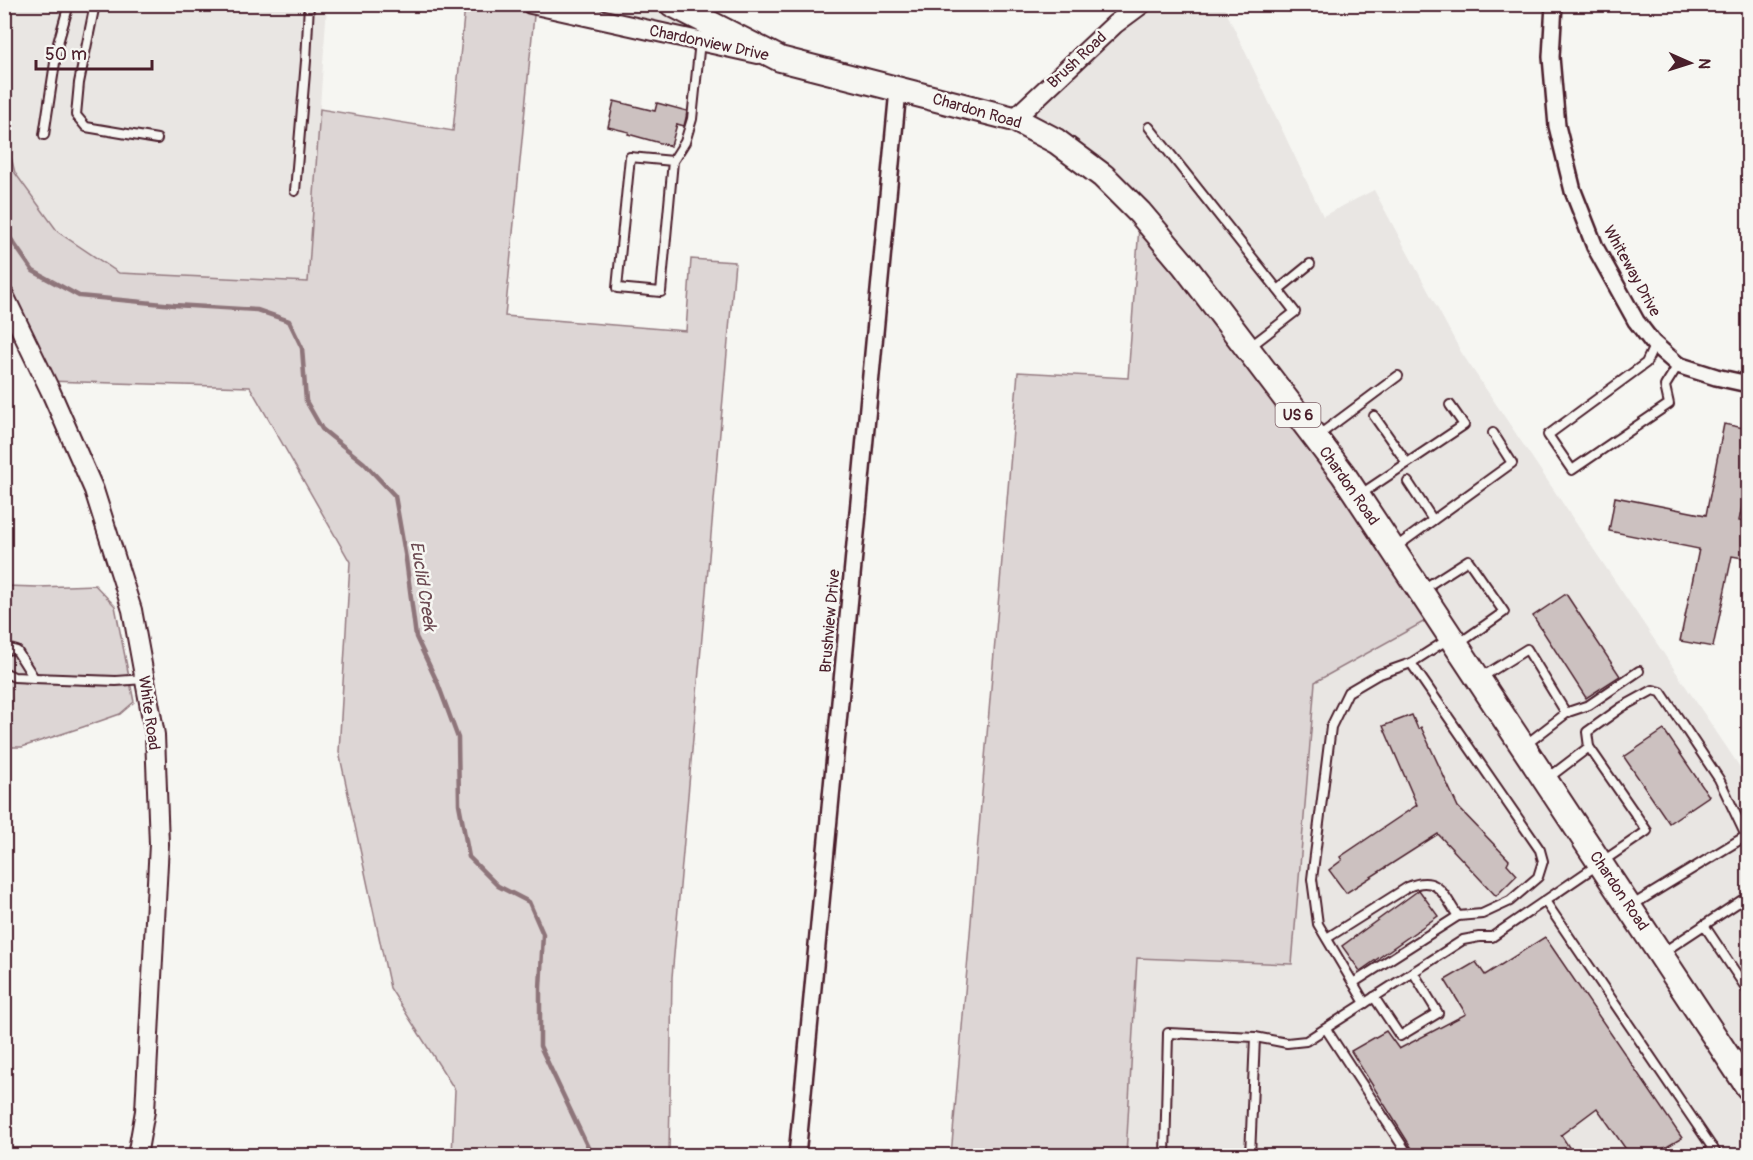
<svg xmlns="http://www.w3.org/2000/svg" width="1753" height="1160" font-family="Pangolin,sans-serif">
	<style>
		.built { fill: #e9e6e3 }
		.green { fill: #ddd6d5; stroke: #947a80; stroke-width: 1.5 }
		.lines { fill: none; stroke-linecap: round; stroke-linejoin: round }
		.stream { stroke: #8e747a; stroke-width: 4.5 }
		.building { fill: #ccc1c0; stroke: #4a1f2b; stroke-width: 1.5 }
		.service-casing { stroke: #4a1f2b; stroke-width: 12 }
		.minor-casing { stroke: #4a1f2b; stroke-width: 20 }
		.tertiary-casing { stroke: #4a1f2b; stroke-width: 22 }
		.primary-casing { stroke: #4a1f2b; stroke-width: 28 }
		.service { stroke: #f6f6f2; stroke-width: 8 }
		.minor { stroke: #f6f6f2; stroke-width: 15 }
		.tertiary { stroke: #f6f6f2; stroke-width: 18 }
		.primary { stroke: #f6f6f2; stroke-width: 24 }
		.labels { text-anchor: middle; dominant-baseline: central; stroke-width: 5; stroke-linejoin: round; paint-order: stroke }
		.shield { fill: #f6f6f2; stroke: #7e6067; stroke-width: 1.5 }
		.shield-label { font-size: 15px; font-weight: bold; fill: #4a1f2b }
		.street-label { font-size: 16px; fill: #4a1f2b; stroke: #f6f6f2 }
		.water-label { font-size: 18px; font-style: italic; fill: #6c4a52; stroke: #f6f6f2 }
	</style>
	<rect width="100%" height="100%" fill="#f6f6f2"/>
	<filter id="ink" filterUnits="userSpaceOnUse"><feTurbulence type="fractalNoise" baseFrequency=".0167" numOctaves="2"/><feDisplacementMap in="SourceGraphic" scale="12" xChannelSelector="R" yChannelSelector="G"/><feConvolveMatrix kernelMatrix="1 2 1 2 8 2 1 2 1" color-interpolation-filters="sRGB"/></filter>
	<g filter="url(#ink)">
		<!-- built -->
		<g class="built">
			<polygon points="4,5 327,5 308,282 119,273 58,232 15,173 5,129"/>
			<polygon points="531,5 672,5 780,59"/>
			<polygon points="1142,5 1223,5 1323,216 1374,190 1461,352 1748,779 1748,1155 1126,1155 1137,957 1292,964 1315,682 1436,615 1140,213 1014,119"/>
		</g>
		<!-- green -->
		<g class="green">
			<polygon points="465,5 535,5 505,316 686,331 691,259 735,262 672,977 669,1155 452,1155 455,1090 390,988 339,752 350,562 250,387 46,381 5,295 4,129 15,173 58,232 119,273 308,282 320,109 453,131"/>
			<polygon points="1140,213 1436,615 1315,682 1292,964 1137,958 1126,1155 951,1156 1018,372 1128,378"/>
			<polygon points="95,585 115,606 134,702 120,714 83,727 22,747 5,747 5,586 39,587"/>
		</g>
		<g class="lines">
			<!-- stream -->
			<polyline class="stream" points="4,229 33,271 79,296 174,305 257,310 289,321 302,348 306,401 322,429 364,463 395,496 406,559 416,637 438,684 458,738 459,804 469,857 498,886 529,902 543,934 540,988 540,1046 592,1156"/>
		</g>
		<!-- building -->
		<g class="building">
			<polygon points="614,101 655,111 657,103 687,111 686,118 684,126 677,124 671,146 628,134 629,132 608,127"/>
			<polygon points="1724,424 1749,429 1749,473 1739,521 1749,523 1749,559 1732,556 1713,647 1680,641 1699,549 1609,531 1615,497 1706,515"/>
			<polygon points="1566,594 1620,676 1586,698 1533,616"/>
			<polygon points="1412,715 1418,729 1421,727 1458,807 1509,860 1507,864 1517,875 1496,896 1438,834 1346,893 1329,870 1342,860 1340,857 1417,805 1383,726"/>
			<polygon points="1664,730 1709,796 1669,823 1624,757"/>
			<polygon points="1419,890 1438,916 1360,971 1342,946"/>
			<polygon points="1545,937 1682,1138 1653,1155 1630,1155 1597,1108 1561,1135 1574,1155 1416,1155 1351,1051 1386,1031 1399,1049 1466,1014 1445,980 1476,962 1485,975"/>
		</g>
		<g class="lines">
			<defs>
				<g id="service">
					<polyline points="95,4 79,83 76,115 86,127 157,139"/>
					<polyline points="1149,127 1278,290"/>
					<polyline points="44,135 58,43 69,4"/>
					<polyline points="673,161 661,292 617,288 630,157 673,161 685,142 692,119 700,41"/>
					<polyline points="295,191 306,61 309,4"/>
					<polyline points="1655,344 1646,363 1548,435 1572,470 1669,404 1665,386 1678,365"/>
					<polyline points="1251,346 1295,312 1278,290 1310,264"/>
					<polyline points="1374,416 1407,463"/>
					<polyline points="1319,435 1398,376"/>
					<polyline points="1408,482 1433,520"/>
					<polyline points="1361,494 1464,425 1450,405"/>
					<polyline points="1396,547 1512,463 1493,433"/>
					<polyline points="1423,589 1468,560 1504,612 1457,645"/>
					<polyline points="4,651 10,649 17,651 34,678"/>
					<polyline points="4,672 14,677 34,678 116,681 145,679"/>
					<polyline points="1482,677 1527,649 1566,713"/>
					<polyline points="1524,746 1568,712 1589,705 1639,671"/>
					<polyline points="1547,779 1589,747"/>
					<polyline points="1545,901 1718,1156"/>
					<polyline points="1704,925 1748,991"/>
					<path d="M1327,938L1408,887C1438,874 1443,894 1458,916"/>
					<polyline points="1662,953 1748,896"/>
					<polyline points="1353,983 1458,916 1482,914 1510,901 1538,877 1543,861 1540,850 1411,663"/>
					<polyline points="1374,997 1400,1036 1438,1013 1413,972"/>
					<polyline points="1365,1003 1318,924 1312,879 1331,727 1348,692 1377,675 1411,663 1450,638"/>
					<polyline points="1326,1029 1409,1156"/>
					<polyline points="1255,1037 1287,1043 1306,1041 1463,940 1479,937 1492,937 1647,831 1589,747 1587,732 1622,707 1653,690 1661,692 1719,779 1746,836 1631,906"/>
					<polyline points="1165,1156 1168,1033 1255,1037 1250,1156"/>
					<polyline points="1703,1156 1713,1148"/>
				</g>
				<g id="minor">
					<polyline points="1554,4 1551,57 1557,126 1573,191 1595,247 1636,321 1653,343 1678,365 1716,377 1748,384"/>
					<polyline points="797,1156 898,90"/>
				</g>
				<g id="tertiary">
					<polyline points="531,4 758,54"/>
					<polyline points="1014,119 1115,24 1142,4"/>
					<polyline points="4,295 50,390 94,490 132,610 155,735 159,844 145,1111 137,1156"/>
				</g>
				<polyline id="primary" points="672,4 780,59 1014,119 1056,141 1103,176 1140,213 1184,265 1343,474 1748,1087"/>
			</defs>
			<!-- service casing -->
			<use href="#service" class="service-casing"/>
			<!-- minor casing -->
			<use href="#minor" class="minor-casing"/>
			<!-- tertiary casing -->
			<use href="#tertiary" class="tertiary-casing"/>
			<!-- primary casing -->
			<use href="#primary" class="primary-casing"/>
			<!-- service -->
			<use href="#service" class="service"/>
			<!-- minor -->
			<use href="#minor" class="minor"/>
			<!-- tertiary -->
			<use href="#tertiary" class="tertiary"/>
			<!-- primary -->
			<use href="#primary" class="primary"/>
		</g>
	</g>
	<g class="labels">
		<!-- shield labels -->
		<rect class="shield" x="1275.5" y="403" width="45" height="24" rx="4.5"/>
		<g class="shield-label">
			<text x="1298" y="415">US 6</text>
		</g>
		<!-- street labels -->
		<g class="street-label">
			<text transform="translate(709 43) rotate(12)">Chardonview Drive</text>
			<text transform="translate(1077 60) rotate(-43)">Brush Road</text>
			<text transform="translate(977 111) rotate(16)">Chardon Road</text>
			<text transform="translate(1632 271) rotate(61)">Whiteway Drive</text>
			<text transform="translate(1349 486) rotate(55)">Chardon Road</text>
			<text transform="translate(830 621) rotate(-85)">Brushview Drive</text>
			<text transform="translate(149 713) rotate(82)">White Road</text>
			<text transform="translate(1619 891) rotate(56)">Chardon Road</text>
		</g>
		<!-- water labels -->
		<g class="water-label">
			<text transform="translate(423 586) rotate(81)">Euclid Creek</text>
		</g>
	</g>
	<!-- margin -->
	<rect width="1753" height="1160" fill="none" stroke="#f6f6f2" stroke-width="24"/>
	<rect x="12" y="12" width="1729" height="1136" fill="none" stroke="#4a1f2b" stroke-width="2" filter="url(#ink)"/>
	<!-- north arrow -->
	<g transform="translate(1690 63) rotate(93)" stroke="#f6f6f2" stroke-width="4.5" paint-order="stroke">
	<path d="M0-4.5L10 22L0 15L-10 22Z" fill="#4a1f2b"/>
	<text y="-9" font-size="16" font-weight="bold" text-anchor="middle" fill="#4a1f2b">N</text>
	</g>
	<!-- scale -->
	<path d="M36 60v9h116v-9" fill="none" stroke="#4a1f2b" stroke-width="3"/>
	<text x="45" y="60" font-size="18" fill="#4a1f2b" stroke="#f6f6f2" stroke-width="4.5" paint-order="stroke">50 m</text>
</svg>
